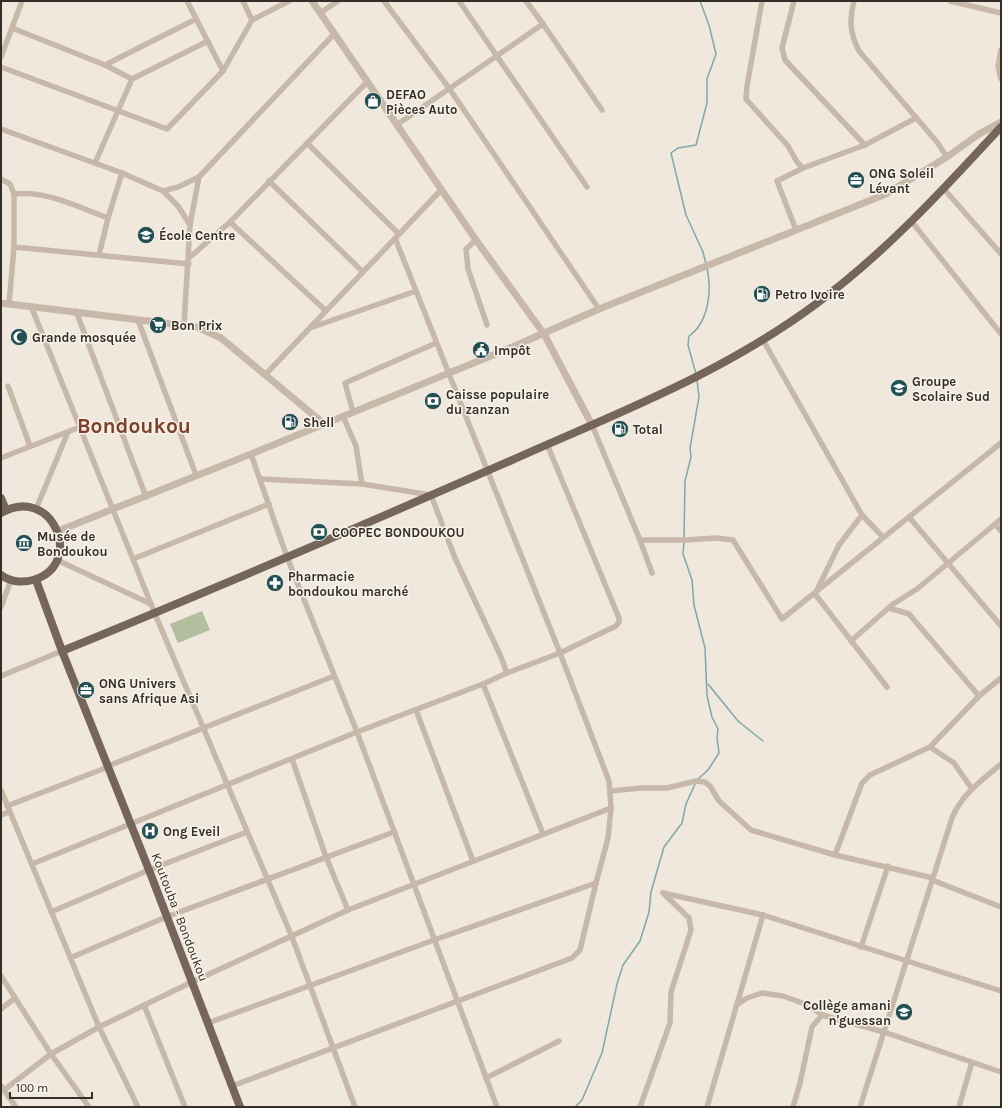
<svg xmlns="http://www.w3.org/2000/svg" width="1002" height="1108" font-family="Karla,sans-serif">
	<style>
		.green { fill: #b2be9e }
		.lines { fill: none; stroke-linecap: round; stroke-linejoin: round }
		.stream { stroke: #7ea8ab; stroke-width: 1.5 }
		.minor { stroke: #c7b8aa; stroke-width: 5.5 }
		.tertiary { stroke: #c7b8aa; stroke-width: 7 }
		.primary { stroke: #76655b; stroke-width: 8 }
		.labels { text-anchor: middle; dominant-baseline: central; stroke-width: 3; stroke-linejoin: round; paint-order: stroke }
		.poi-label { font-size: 13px; font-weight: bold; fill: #352d29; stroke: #f8f2e9; text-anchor: start }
		.street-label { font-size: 13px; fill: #352d29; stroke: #f8f2e9 }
		.town-label { font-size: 21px; font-weight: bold; fill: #7d3f29; stroke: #f8f2e9 }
	</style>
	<rect width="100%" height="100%" fill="#f0e8dd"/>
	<!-- green -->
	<polygon class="green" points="202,611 210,630 178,643 170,624"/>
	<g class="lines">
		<!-- stream -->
		<g class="stream">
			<polyline points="700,1 709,25 716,54 707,79 707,103 696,145 678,148 671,153 686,215 703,252 706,264"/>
			<path d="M696,374L688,345L689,336C709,322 712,290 707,268"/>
			<polyline points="684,539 685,481 691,457 690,448 699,397 697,380"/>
			<polyline points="684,542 683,554 692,580 694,605 705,648 707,696 712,717 718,729 717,738 719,753 708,770 698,779"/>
			<polyline points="708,684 738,721 763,741"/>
			<polyline points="575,1107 582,1100 602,1053 617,984 623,965 640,941 649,912 651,892 664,847 682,823 686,804 696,782"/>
		</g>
		<!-- minor -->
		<g class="minor">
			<polyline points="187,1 223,71"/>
			<polyline points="384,1 449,88 599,309"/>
			<polyline points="459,1 587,187"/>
			<polyline points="762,1 747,86 746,99 788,146 797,162 803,168 777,181 796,230"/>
			<polyline points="794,1 782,48 785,60 865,145"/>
			<path d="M854,1C849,19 850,34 859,51L937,142L947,157"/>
			<polyline points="950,1 1001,13"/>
			<polyline points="320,13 338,1"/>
			<polyline points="252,20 289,1"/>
			<polyline points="543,24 602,110"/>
			<polyline points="12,28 105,65 132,79"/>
			<polyline points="1001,50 998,66 1001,79"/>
			<polyline points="1,57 22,1"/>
			<polyline points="105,65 196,19"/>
			<polyline points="1,67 167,129 223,71 252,20 243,1"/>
			<polyline points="398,124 543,24 526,1"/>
			<polyline points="1,129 122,173 163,191 178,187 199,177 334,34"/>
			<polyline points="307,143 399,234"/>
			<polyline points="95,163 132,79 208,41"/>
			<polyline points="803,168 865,145 916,118"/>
			<polyline points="1,179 10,184 14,194"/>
			<polyline points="269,181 362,271"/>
			<polyline points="944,189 1001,254"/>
			<polyline points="163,191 178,206 190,225"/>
			<polyline points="230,222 325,310"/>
			<polyline points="912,222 1001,334"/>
			<polyline points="476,240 466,249 468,269 487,325"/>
			<polyline points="14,247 189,264"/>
			<polyline points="99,255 108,218 122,173"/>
			<polyline points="189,258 230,222 367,82"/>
			<path d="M9,304L14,247V194C46,190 78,207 108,218"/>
			<polyline points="31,306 155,614 292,937 355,1107"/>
			<polyline points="76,311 146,497"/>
			<polyline points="138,320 196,475"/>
			<polyline points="184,325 190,225 199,177"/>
			<polyline points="310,328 416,291"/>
			<polyline points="763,340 862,515 883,537"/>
			<polyline points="265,375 442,189"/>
			<polyline points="8,386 30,446"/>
			<polyline points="353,412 345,383 436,343"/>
			<polyline points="343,416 356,446 362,484"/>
			<polyline points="592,425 640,540 652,573"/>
			<polyline points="251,454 287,557 357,732 497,1107"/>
			<polyline points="1,458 80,427"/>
			<polyline points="260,479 362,484 431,495 455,558 501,657 507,673"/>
			<polyline points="36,509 68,432"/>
			<polyline points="862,515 839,545 815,594 887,687"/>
			<polyline points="909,517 1001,626"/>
			<polyline points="995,524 1001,531"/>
			<polyline points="640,540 685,540 716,538 733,540 782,619 1001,443"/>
			<polyline points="133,559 269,504"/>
			<polyline points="57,560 151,604"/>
			<polyline points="1,607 11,580"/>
			<polyline points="889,608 909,614 979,696"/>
			<polyline points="851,641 893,604 917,589 1001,519"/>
			<polyline points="1,676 62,651"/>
			<polyline points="483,684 543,834"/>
			<polyline points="416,710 473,861"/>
			<polyline points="930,747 954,763 972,789"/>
			<polyline points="292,759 326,857 348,910"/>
			<polyline points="108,766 334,676"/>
			<polyline points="1,790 99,1027 138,1107"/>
			<polyline points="610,791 641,788 667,788 696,781 705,782 710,786 719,801 751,830 835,855 933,878"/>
			<polyline points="7,806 108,767"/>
			<polyline points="1,815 9,812"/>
			<polyline points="835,855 862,783 870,775 930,747 979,696 1001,678"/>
			<polyline points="32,864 357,732 483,684 507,673 560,653 616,626 619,622 619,618 547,444"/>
			<polyline points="932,880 1001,907"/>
			<polyline points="663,893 763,915"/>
			<polyline points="51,912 149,870 247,832"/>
			<polyline points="861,947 888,866"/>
			<polyline points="70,958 166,917 394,832"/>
			<polyline points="1,976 51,1054 89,1107"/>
			<polyline points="738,1004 747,998 762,993 783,996 808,1005 822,1015 884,1032 1001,1072"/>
			<polyline points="144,1005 185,1107"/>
			<polyline points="1,1009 15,998"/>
			<polyline points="208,1023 434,940 596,883 608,838 611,808 609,781 560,653 395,238"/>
			<polyline points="486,1078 559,1041"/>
			<polyline points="1,1086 16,1107"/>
			<polyline points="232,1086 572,958 580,950 596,883"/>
			<polyline points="4,1090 51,1054 99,1027 192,982 348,910 611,808"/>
			<polyline points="640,1107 670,1023 671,992 691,930 689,918 663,893"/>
			<polyline points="707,1107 763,915 1001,991"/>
			<polyline points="793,1107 800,1083 812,1027 822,1015"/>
			<path d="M860,1107L952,818C962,794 982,780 1001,764"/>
			<polyline points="959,1107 972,1062"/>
		</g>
		<!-- tertiary -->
		<g class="tertiary">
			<polyline points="312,1 476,240 544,334 592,425"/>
			<polyline points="1,303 197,327 221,338 323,423"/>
			<polyline points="58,531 251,454 503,351 599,309 886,194 947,157 979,134 1001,122"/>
		</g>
		<!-- primary -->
		<g class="primary">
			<polyline points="1,498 6,510"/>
			<path d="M1,513C53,483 86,565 33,580C23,583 10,582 1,575"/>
			<polyline points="36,580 62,651 149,870 240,1107"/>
			<path d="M62,651C212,590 361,526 510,461C617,413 720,375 816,304C885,253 943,190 1001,127"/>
		</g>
	</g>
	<!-- icons -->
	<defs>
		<symbol id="shop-disc" viewBox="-11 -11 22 22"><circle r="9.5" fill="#224f53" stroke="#f8f2e9"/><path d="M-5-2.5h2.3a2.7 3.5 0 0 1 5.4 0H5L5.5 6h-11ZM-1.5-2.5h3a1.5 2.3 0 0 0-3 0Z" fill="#fff"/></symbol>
		<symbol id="office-disc" viewBox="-11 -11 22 22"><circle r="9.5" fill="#224f53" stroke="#f8f2e9"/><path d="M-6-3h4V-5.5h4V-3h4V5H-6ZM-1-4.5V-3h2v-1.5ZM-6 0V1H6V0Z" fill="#fff"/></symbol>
		<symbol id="school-disc" viewBox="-11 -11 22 22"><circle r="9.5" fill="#224f53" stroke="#f8f2e9"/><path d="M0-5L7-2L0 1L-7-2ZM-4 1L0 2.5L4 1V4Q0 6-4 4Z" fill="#fff"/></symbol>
		<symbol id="fuel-disc" viewBox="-11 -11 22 22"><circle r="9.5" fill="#224f53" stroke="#f8f2e9"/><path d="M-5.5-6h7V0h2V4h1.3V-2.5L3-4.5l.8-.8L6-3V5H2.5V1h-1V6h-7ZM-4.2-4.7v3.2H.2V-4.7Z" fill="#fff"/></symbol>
		<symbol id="supermarket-disc" viewBox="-11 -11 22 22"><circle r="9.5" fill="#224f53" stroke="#f8f2e9"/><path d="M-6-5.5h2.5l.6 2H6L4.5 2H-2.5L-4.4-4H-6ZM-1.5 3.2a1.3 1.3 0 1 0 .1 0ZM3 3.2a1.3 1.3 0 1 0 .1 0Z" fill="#fff"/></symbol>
		<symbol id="mosque-disc" viewBox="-11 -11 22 22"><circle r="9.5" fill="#224f53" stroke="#f8f2e9"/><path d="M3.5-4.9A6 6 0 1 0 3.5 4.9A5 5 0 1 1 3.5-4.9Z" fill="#fff"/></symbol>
		<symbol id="civic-disc" viewBox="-11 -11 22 22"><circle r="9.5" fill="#224f53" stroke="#f8f2e9"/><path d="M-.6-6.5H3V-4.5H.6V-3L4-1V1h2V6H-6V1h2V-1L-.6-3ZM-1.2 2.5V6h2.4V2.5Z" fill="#fff"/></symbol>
		<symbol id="bank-disc" viewBox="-11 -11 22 22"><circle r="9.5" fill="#224f53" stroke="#f8f2e9"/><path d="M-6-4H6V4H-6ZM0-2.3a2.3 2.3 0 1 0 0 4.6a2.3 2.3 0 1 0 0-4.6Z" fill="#fff"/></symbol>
		<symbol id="museum-disc" viewBox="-11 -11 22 22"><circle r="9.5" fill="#224f53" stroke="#f8f2e9"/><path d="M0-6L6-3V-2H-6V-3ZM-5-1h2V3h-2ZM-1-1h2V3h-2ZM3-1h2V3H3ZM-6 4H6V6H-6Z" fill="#fff"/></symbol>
		<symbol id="pharmacy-disc" viewBox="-11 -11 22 22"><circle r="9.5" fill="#224f53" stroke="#f8f2e9"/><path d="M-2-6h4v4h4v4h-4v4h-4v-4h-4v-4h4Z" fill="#fff"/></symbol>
		<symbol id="hospital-disc" viewBox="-11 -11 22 22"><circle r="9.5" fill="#224f53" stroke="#f8f2e9"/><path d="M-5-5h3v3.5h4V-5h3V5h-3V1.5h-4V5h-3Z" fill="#fff"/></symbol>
	</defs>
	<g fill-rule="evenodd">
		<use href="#shop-disc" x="363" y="91" width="20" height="20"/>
		<use href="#office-disc" x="846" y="170" width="20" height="20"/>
		<use href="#school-disc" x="136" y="225" width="20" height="20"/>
		<use href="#fuel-disc" x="752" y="284" width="20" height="20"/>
		<use href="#supermarket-disc" x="148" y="315" width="20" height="20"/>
		<use href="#mosque-disc" x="9" y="327" width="20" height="20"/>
		<use href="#civic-disc" x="471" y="340" width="20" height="20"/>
		<use href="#school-disc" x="889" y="378" width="20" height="20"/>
		<use href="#bank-disc" x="423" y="391" width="20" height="20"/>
		<use href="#fuel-disc" x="280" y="412" width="20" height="20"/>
		<use href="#fuel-disc" x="610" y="419" width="20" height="20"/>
		<use href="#bank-disc" x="309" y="522" width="20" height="20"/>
		<use href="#museum-disc" x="14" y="533" width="20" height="20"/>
		<use href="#pharmacy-disc" x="265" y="573" width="20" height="20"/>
		<use href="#office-disc" x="76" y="680" width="20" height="20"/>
		<use href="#hospital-disc" x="140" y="821" width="20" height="20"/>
		<use href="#school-disc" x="894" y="1002" width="20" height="20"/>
	</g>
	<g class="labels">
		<!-- poi labels -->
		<g class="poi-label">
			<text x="386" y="94">DEFAO<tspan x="386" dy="15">Pièces Auto</tspan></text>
			<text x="869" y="173">ONG Soleil<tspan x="869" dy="15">Lévant</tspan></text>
			<text x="159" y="235">École Centre</text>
			<text x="775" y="294">Petro Ivoire</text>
			<text x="171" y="325">Bon Prix</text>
			<text x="32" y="337">Grande mosquée</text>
			<text x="494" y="350">Impôt</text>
			<text x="912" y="381">Groupe<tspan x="912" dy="15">Scolaire Sud</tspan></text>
			<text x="446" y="394">Caisse populaire<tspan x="446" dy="15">du zanzan</tspan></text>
			<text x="303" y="422">Shell</text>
			<text x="633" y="429">Total</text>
			<text x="332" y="532">COOPEC BONDOUKOU</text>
			<text x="37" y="536">Musée de<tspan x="37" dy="15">Bondoukou</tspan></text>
			<text x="288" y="576">Pharmacie<tspan x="288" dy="15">bondoukou marché</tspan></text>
			<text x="99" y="683">ONG Univers<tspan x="99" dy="15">sans Afrique Asi</tspan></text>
			<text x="163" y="831">Ong Eveil</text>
			<text x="891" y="1005" text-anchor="end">Collège amani<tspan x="891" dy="15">n'guessan</tspan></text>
		</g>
		<!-- street labels -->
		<g class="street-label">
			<text transform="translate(180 917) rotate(69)">Koutouba - Bondoukou</text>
		</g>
		<!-- town labels -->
		<g class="town-label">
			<text x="134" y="426">Bondoukou</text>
		</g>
	</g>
	<!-- border -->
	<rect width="1002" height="1108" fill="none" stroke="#352d29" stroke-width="4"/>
	<!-- scale -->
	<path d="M10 1092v6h82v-6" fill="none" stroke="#352d29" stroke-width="2"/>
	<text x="16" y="1092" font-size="12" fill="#352d29" stroke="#f8f2e9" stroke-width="3" paint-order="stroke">100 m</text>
</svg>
